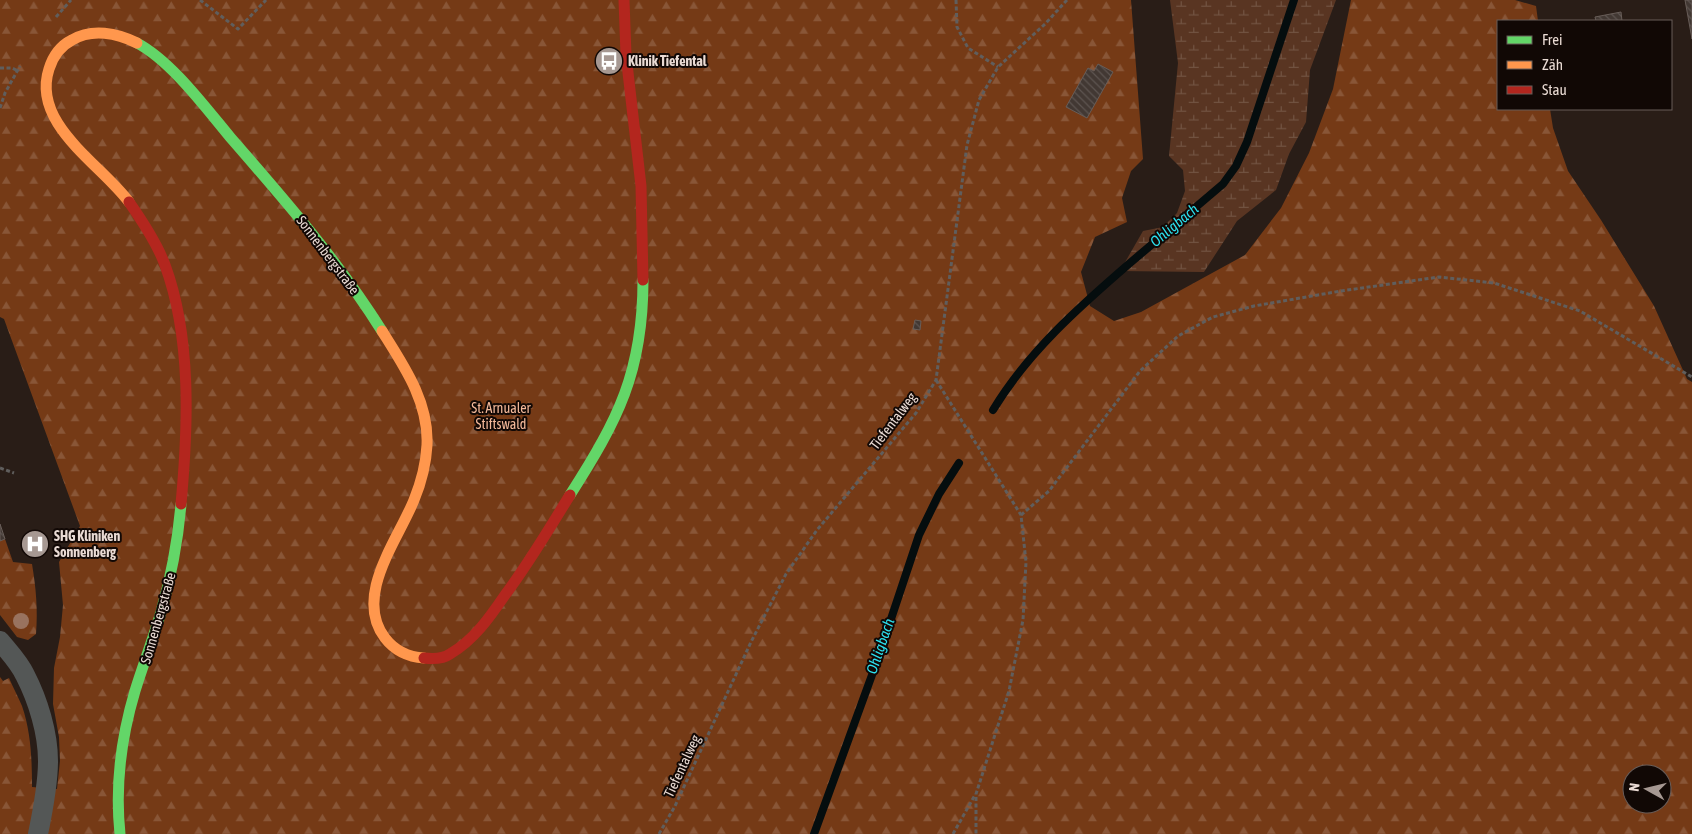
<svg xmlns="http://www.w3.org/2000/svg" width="1692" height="834" font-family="'Asap Condensed',sans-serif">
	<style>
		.forest { fill: url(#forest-firs); fill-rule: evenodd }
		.wetland { fill: url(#wetland-marsh) }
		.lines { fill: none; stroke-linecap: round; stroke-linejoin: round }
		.stream { stroke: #050d0e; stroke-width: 8 }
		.building { fill: url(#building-back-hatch); stroke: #685d58 }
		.path { stroke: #605e5d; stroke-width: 3; stroke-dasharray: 4 2.5; stroke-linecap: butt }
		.street { stroke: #545756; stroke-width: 20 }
		.fast { stroke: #63d668; stroke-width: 11 }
		.slow { stroke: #ff974d; stroke-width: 11 }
		.jam { stroke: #b3261e; stroke-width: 11 }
		.tree { fill: #99735f }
		.labels { text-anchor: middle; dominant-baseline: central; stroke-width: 4; stroke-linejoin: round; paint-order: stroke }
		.poi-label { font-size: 14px; font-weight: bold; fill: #eadbd4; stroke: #110805; text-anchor: start }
		.street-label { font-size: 14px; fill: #eadbd4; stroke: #110805 }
		.park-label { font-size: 14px; fill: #f4b99a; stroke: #110805 }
		.water-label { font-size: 15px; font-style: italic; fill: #2ce0ee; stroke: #110805 }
	</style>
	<defs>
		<pattern id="forest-firs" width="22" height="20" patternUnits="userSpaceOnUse" patternTransform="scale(1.25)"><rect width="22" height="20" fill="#753a16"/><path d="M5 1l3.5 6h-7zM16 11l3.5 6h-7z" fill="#895637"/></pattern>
		<pattern id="wetland-marsh" width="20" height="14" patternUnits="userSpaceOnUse" patternTransform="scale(1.25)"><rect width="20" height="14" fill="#593522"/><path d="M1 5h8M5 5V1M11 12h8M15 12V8" fill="none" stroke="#715241"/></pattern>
		<pattern id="building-back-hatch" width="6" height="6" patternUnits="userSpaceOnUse" patternTransform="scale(1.25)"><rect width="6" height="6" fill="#423833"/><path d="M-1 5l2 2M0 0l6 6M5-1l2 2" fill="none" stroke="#5d5450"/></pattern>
	</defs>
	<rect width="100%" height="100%" fill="#291d17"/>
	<!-- forest -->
	<g class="forest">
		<path d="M0,0H1131L1143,159L1131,171L1122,198L1127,222L1095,237L1081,272L1090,306L1114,321L1141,312L1245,255L1281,208L1309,153L1333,89L1351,0H1515L1536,6L1538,21H1498V109H1550L1553,128L1568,171L1601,220L1654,306L1687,379L1692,382V834H0V677L3,681L9,678C13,687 18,697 22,706C31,732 32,760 32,787L57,789L60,761L59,737L53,704L54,668L60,637L63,605L59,562L80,526L4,319L0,317ZM1632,774H1662V804H1632Z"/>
		<path d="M5,539L13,562L32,564C36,588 38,610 36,634L28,640L17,637L0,615V541Z"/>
	</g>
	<!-- wetland -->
	<polygon class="wetland" points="1170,0 1336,0 1310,70 1306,122 1289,154 1276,190 1237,221 1204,272 1120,271 1143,231 1163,227 1177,213 1185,191 1183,170 1169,156 1178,63"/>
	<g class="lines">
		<!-- stream -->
		<g class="stream">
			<path d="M993,410C1028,352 1079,307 1130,263C1161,237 1192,210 1223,184L1236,166L1247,142L1294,0"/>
			<polyline points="814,834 876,664 919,535 939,494 959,463"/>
		</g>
	</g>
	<!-- building -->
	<g class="building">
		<polygon points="1685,0 1692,0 1692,39"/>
		<polygon points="1621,12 1622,21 1596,21 1595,17"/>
		<polygon points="1098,64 1113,72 1087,118 1066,107 1088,68 1094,71"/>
		<polygon points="915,320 921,321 920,330 913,329"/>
		<polygon points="0,524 5,539 0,541"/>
	</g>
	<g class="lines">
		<!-- path -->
		<g class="path">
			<polyline points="200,0 238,29 266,0"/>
			<polyline points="956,0 957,27 968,48 998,67"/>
			<polyline points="56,17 71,0"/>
			<polyline points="0,68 12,68 18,71"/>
			<polyline points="0,108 5,93 20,66"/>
			<polyline points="936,380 1021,515 1026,562 1023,620 1009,691 976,794 976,834"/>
			<polyline points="0,468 14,473"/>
			<polyline points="1021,515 1049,491 1140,371 1178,336 1213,317 1254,306 1341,291 1439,277 1494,283 1580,311 1692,377"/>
			<polyline points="659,834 675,806 751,642 786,574 817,530 916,413 936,380 967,145 979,100 998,67 1045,24 1067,0"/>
			<polyline points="953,834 975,795"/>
		</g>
		<!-- street -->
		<path class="street" d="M0,641C9,652 19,662 25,675C38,700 48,733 48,761C48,785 43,810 38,834"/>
		<!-- fast -->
		<g class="fast">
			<path d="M137,43C171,61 205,107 230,137C284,199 338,261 382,331"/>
			<path d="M570,495C618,420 643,372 643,280"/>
			<path d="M120,834C115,786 121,738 135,691C143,665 153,639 161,612C171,577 178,540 181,504"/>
		</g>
		<!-- slow -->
		<g class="slow">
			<path d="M129,202C101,164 31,124 49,69C53,56 60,46 72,40C92,28 117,33 137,43"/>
			<path d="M382,331C404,366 429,402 427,445C426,464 421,483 414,500C398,540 353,596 385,638C395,651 408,657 424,658"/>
		</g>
		<!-- jam -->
		<g class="jam">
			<polyline points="624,0 626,55 641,186 643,280"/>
			<path d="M129,202C143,222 157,243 165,265C192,338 188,428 181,504"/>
			<path d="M424,658C433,659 443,659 450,654C474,640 490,617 505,595C529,563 549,529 570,495"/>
		</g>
	</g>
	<!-- trees -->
	<circle class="tree" cx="21" cy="621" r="8"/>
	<!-- icons -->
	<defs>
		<symbol id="bus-disc" viewBox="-11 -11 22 22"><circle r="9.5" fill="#a69892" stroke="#110805"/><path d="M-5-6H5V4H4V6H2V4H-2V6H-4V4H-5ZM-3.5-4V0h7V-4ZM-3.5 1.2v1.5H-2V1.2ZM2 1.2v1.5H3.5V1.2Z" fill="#fff"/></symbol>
		<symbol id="hospital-disc" viewBox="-11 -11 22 22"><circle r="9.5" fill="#a69892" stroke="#110805"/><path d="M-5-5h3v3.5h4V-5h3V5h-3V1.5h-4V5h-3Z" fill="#fff"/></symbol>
	</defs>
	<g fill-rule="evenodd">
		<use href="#bus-disc" x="593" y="45" width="32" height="32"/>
		<use href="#hospital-disc" x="19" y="528" width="32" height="32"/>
	</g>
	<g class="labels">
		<!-- poi labels -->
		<g class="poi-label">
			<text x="628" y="61">Klinik Tiefental</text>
			<text x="54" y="536">SHG Kliniken<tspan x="54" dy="16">Sonnenberg</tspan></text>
		</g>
		<!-- street labels -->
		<g class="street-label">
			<text transform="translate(328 255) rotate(53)">Sonnenbergstraße</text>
			<text transform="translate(893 421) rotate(-53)">Tiefentalweg</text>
			<text transform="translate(158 618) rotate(-74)">Sonnenbergstraße</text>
			<text transform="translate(682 766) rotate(-65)">Tiefentalweg</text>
		</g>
		<!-- park labels -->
		<g class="park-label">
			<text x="501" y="408">St. Arnualer<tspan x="501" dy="16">Stiftswald</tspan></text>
		</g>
		<!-- water labels -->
		<g class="water-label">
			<text transform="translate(1174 225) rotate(-40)">Ohligbach</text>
			<text transform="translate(880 646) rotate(-71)">Ohligbach</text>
		</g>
	</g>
	<!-- legend -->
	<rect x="1497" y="20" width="175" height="90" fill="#110805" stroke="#685c58"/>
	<rect x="1507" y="36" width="25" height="8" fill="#63d668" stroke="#685c58"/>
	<text x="1542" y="45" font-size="15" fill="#eadbd4">Frei</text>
	<rect x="1507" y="61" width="25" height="8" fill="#ff974d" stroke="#685c58"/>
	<text x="1542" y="70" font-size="15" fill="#eadbd4">Zäh</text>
	<rect x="1507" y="86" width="25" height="8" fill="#b3261e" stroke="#685c58"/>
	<text x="1542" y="95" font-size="15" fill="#eadbd4">Stau</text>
	<!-- north arrow -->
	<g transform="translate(1647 789) rotate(278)"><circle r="24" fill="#110805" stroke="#685c58"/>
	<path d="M0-4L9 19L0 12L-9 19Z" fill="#a69892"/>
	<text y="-8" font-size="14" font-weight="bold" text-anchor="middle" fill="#eadbd4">N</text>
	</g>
</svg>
